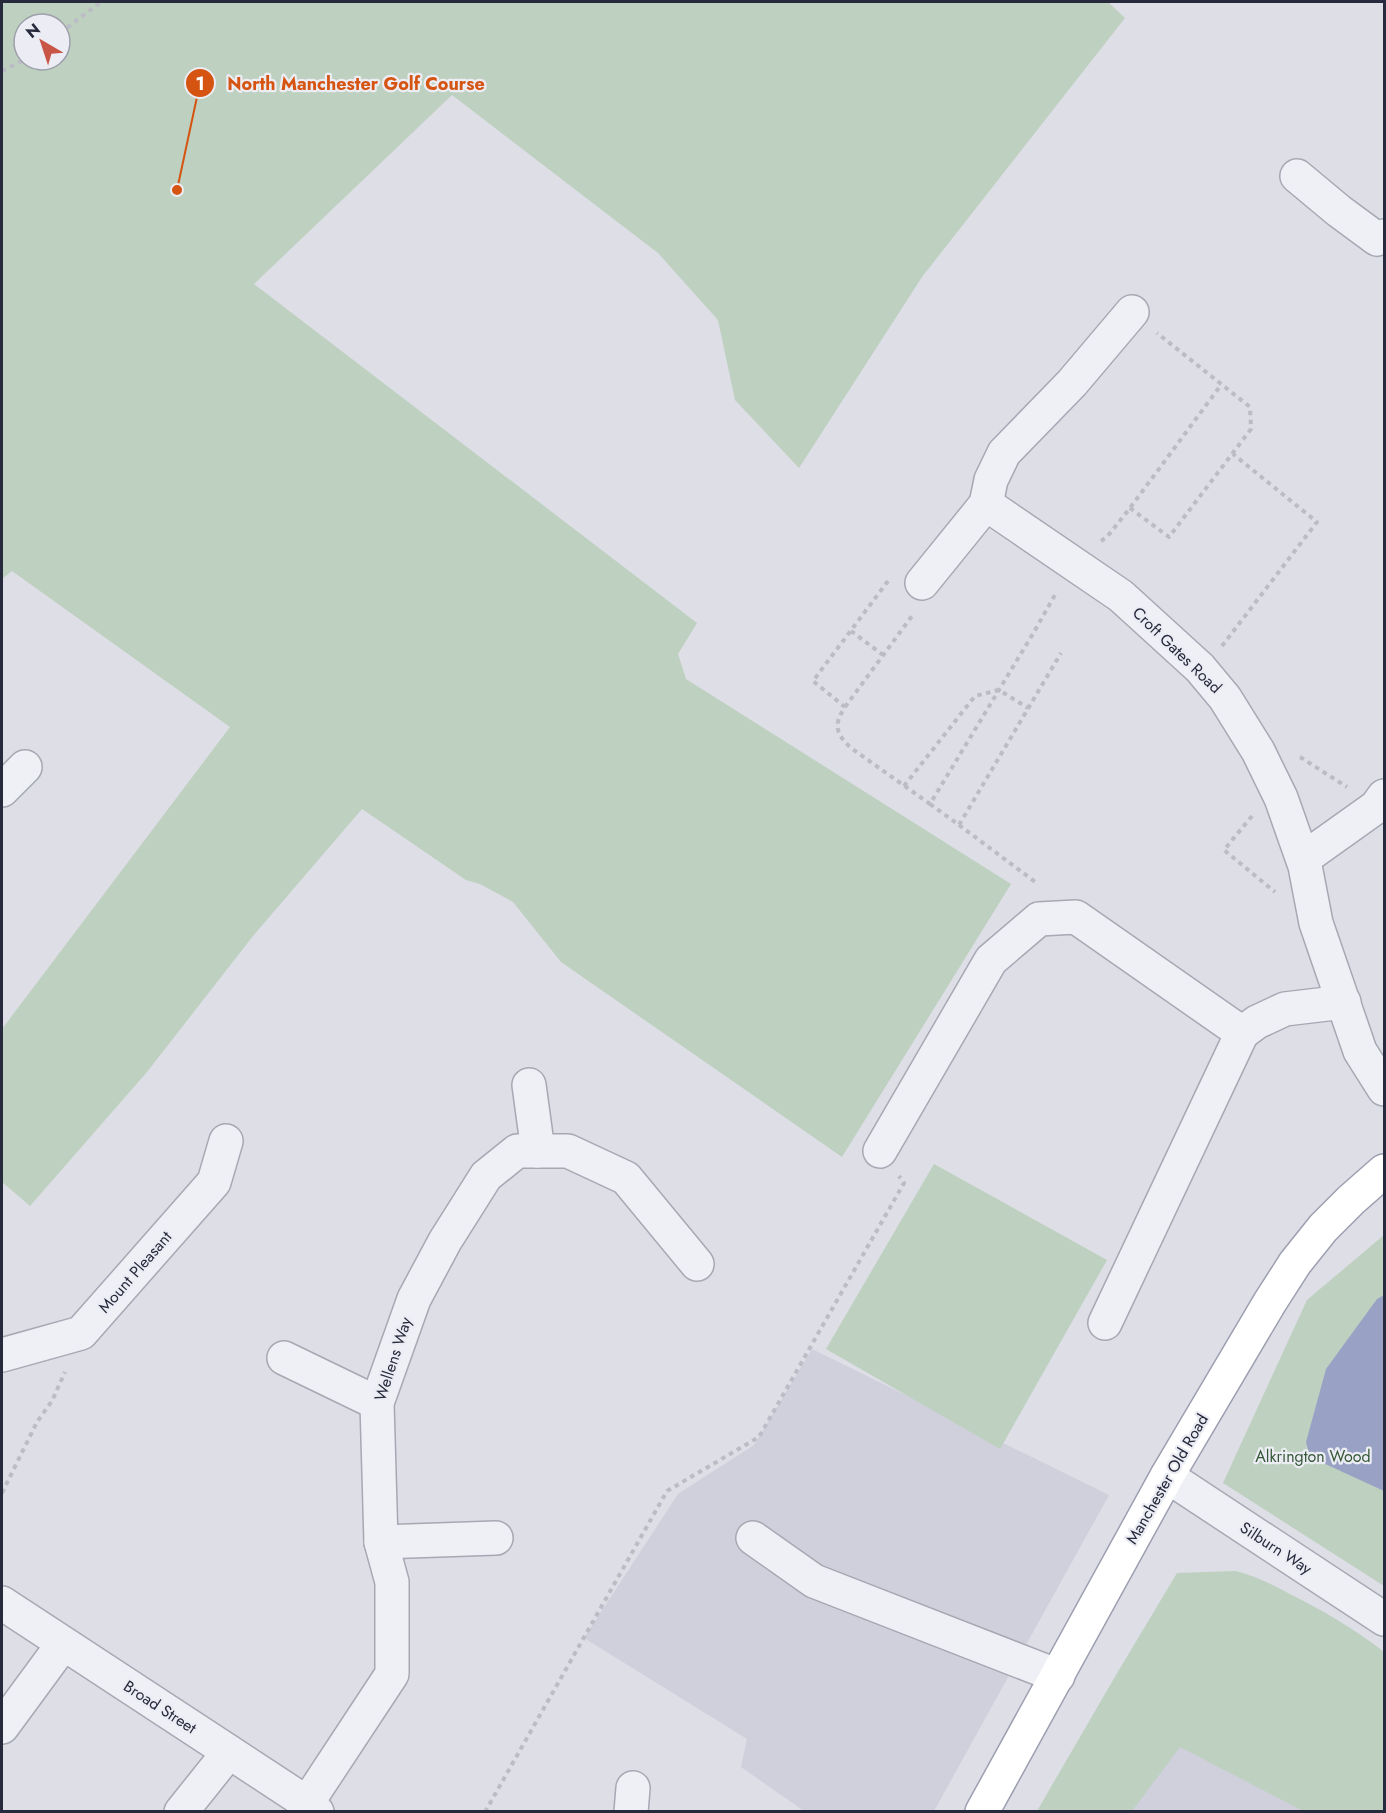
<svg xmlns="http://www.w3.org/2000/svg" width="1386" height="1813" font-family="Jost,sans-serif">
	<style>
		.built { fill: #cfd0db }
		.green { fill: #bed0bf; fill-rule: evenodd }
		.water { fill: #99a2c5 }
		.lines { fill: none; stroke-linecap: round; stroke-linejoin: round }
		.minor-casing { stroke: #a6a8b3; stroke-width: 36 }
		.major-casing { stroke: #9d9fb1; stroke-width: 36 }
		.path { stroke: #bbbcc5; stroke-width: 4; stroke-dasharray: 4.5 4.5; stroke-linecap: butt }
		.minor { stroke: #eff0f5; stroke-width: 33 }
		.major { stroke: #fff; stroke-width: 33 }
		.labels { text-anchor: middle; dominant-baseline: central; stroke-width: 4.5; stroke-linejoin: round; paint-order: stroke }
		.street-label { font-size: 16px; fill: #27293c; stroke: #ecedf4 }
		.park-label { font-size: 16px; fill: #355738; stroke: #ecedf4 }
		.leader { fill: none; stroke: #d55411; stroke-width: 2 }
		.callout-dot { fill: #d55411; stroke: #ecedf4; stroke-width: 2 }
		.mark-label { font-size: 18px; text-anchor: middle; font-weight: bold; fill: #fff }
		.callout-label { font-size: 18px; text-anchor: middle; font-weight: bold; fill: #d55411; stroke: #ecedf4; stroke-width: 4.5; stroke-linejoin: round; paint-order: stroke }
	</style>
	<rect width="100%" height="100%" fill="#dddee6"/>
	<!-- built -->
	<g class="built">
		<polygon points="812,1349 1109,1495 934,1811 804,1811 741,1767 747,1739 584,1638 678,1494 754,1445"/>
		<polygon points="1108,1698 1313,1812 1043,1812"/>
	</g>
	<!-- green -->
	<g class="green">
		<path d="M2,2H1108L1125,18L922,277L799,468L735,400L718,320L658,253L452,95L254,284L697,623L678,654L686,679L1011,884L842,1157L561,962L513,902L480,884L466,880L362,809L253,936L147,1072L30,1206L2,1182V1029L230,727L12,571L2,579ZM24,24H60V60H24Z"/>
		<polygon points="934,1164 1107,1260 1000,1449 826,1349"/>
		<polygon points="1384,1235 1384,1586 1223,1483 1307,1300"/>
		<path d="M1236,1571C1255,1576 1271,1584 1288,1593C1322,1610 1355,1629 1384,1652V1811H1303L1180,1747L1132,1811H1037L1116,1675L1177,1573Z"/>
	</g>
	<!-- water -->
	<polygon class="water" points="1384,1295 1384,1491 1310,1457 1306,1442 1326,1369 1377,1299"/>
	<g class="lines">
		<defs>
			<g id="minor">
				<polyline points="1297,176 1339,211 1377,239 1384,236"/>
				<polyline points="986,504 1121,596 1200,668 1225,698 1258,751 1281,798 1305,866 1316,923 1360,1051 1384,1089"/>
				<polyline points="922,583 986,504 991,480 1004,453 1072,383 1132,312"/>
				<polyline points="2,790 25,767"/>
				<polyline points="1303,859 1376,807 1384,796"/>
				<polyline points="529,1085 538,1151"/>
				<polyline points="880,1151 991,960 1039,919 1076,917 1242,1033 1257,1022 1285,1009 1344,1002"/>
				<polyline points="1105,1323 1242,1033"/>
				<polyline points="2,1355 81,1333 214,1182 226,1141"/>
				<polyline points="284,1358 377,1403"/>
				<polyline points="1167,1476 1384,1619"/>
				<polyline points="753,1538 814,1581 1058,1676"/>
				<polyline points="381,1542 496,1538"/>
				<polyline points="2,1603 307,1803 317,1812"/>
				<polyline points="2,1727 63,1644"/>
				<polyline points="307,1803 392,1674 392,1582 381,1542 377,1403 414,1299 445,1241 486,1176 517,1151 568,1151 626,1178 697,1264"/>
				<polyline points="181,1812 229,1752"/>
				<polyline points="631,1812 633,1788"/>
			</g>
			<polyline id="major" points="982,1812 1167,1476 1270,1302 1295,1263 1323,1228 1351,1200 1384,1171"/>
		</defs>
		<!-- minor casing -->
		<use href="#minor" class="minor-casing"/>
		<!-- major casing -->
		<use href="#major" class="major-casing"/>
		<!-- path -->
		<g class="path">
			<polyline points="60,33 101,2"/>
			<polyline points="2,71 24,60"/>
			<polyline points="1130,508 1169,537 1251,429 1250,407 1157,333"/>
			<polyline points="1101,541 1107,537 1130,508 1221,385"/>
			<path d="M888,581L813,681L845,707C833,725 836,734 851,748L930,804L1034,632L1056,593"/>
			<polyline points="851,631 883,655"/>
			<polyline points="1222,646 1317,522 1233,454"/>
			<polyline points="845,707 912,616"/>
			<polyline points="1300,757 1347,787"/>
			<polyline points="904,786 975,696 999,690 1028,708"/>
			<polyline points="930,804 959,825 1061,653"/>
			<polyline points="1252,816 1224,850 1275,892"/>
			<polyline points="959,825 1038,884"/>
			<polyline points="2,1493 37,1422 52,1401 65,1372"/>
			<polyline points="485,1812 667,1491 759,1437 904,1183 899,1176"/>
		</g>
		<!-- minor -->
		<use href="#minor" class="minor"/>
		<!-- major -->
		<use href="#major" class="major"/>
	</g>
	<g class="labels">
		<!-- street labels -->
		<g class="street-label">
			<text transform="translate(1177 650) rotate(44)">Croft Gates Road</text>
			<text transform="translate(135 1272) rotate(-49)">Mount Pleasant</text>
			<text transform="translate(393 1359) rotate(-72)">Wellens Way</text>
			<text transform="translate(1167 1479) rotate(-60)">Manchester Old Road</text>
			<text transform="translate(1276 1548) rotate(33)">Silburn Way</text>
			<text transform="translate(160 1707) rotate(33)">Broad Street</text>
		</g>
		<!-- park labels -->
		<g class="park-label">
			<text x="1313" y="1456">Alkrington Wood</text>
		</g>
	</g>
	<!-- callouts -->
	<path class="leader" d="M177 190L200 83"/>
	<g class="callout-dot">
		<circle cx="177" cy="190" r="6"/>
		<circle cx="200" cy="83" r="15"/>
	</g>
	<g class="mark-label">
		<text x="200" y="90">1</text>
	</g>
	<g class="callout-label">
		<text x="356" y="90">North Manchester Golf Course</text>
	</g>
	<!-- border -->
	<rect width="1386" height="1813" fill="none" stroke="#27293c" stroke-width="6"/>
	<!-- north arrow -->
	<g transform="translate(42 42) rotate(321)"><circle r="28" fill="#ecedf4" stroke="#9d9faa" stroke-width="1.5"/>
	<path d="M0-4.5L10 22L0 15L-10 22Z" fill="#c85545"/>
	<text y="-9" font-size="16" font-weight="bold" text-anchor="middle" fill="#27293c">N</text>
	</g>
</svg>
